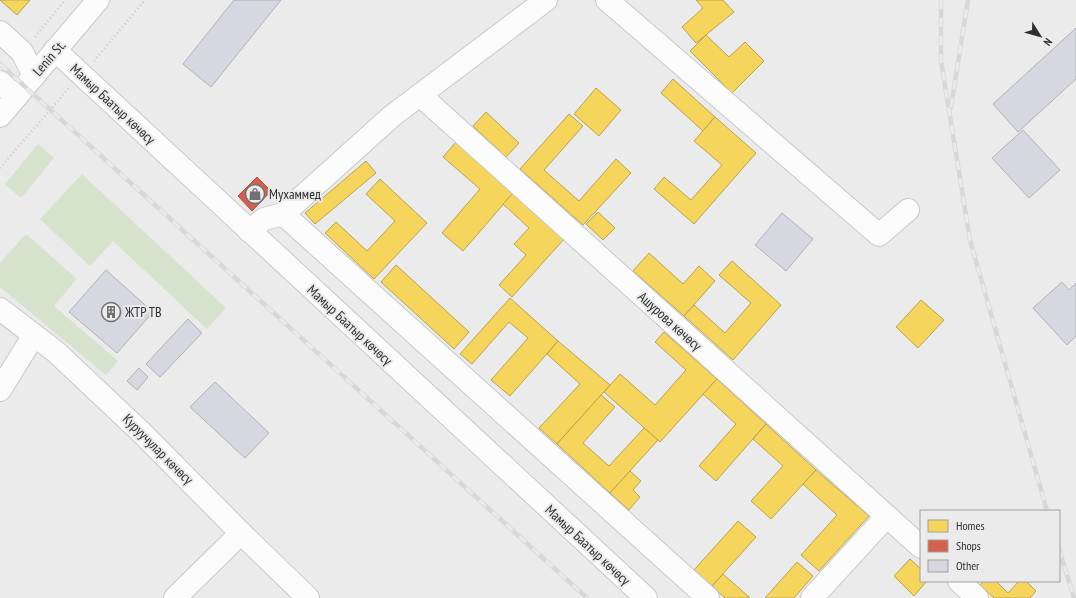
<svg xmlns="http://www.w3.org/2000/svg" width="1076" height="598" font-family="'PT Sans Narrow',sans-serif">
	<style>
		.green { fill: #d5e3cd }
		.homes { fill: #f6d55c; stroke: #baa34e }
		.shops { fill: #d6604d; stroke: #a45144 }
		.building { fill: #d6d7e0; stroke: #b2b2b3 }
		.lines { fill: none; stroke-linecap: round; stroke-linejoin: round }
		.minor-casing { stroke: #c8c8c9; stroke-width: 24 }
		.highway-casing { stroke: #c8c8c9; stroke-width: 24 }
		.path { stroke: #cbcbcb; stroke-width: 2.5; stroke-dasharray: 1 3; stroke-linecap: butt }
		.minor { stroke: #fcfcfc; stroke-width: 22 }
		.highway { stroke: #fcfcfc; stroke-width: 22 }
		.rail-casing { stroke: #d7d7d8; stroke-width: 4.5 }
		.rail { stroke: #ebebec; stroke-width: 3; stroke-dasharray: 9; stroke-linecap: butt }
		.labels { text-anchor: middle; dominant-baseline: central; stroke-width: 4; stroke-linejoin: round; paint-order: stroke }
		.street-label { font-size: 14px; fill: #2f2f2f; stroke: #ebebec }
		.poi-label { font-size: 14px; fill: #2f2f2f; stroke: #ebebec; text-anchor: start }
	</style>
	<rect width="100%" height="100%" fill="#ebebec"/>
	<!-- green -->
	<g class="green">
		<polygon points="38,144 54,158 21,198 5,184"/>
		<polygon points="82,174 226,308 207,329 113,241 90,266 40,219"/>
		<polygon points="26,234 77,279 54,306 118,361 106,375 0,287 0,263"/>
	</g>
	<!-- homes -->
	<g class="homes">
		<polygon points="0,0 30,0 17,15"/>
		<polygon points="696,0 723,0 734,12 696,43 682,27 703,8"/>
		<polygon points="706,35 729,57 745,42 764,61 732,93 690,51"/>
		<polygon points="673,79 715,117 703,131 661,93"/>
		<polygon points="596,88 621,110 599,136 574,114"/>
		<polygon points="486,112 519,143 506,157 473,126"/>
		<polygon points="569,114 583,126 544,170 579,201 616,159 631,173 583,225 520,169"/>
		<polygon points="715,117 756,153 694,224 654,189 664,177 691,200 722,165 694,141"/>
		<polygon points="456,142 514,192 463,251 442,233 480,189 443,157"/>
		<polygon points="366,161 376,173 315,224 305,213"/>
		<polygon points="380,179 427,223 374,279 325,233 336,222 367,251 395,221 366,194"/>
		<polygon points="514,192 565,238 512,297 499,285 526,255 514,244 529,228 503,204"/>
		<polygon points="598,212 615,228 603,240 586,224"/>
		<polygon points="649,253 683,284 699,266 715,281 684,316 633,271"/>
		<polygon points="732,261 781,305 733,360 684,316 694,305 725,333 751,303 719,275"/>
		<polygon points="396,265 469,332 454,349 381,282"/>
		<polygon points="510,298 558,341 510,396 491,380 528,338 509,322 472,364 460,354"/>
		<polygon points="921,300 944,320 918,348 896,327"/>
		<polygon points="664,332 717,379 660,442 604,392 620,374 655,405 686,370 655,342"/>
		<polygon points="558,341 610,385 557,444 539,428 580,384 547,354"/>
		<polygon points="717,379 766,424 716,481 699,466 736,424 703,394"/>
		<polygon points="601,395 615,407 583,443 609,466 644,428 658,440 610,493 557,444"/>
		<polygon points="766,424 816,470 771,519 751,501 783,466 753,439"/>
		<polygon points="816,470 869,516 819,571 801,555 837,515 803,484"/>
		<polygon points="630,471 641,481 633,490 640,497 629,510 610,493"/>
		<polygon points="738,521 756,537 712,586 694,570"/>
		<polygon points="910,559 921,569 921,581 927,581 914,596 894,576"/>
		<polygon points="797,562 813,576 794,598 765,598"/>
		<polygon points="723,574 750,598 725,598 712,586"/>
		<polygon points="984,581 996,581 1008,593 1019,581 1026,581 1036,591 1030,598 994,598 980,585"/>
	</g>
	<!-- shops -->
	<polygon class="shops" points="257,177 271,191 252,211 238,196"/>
	<!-- building -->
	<g class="building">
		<polygon points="234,0 281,0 211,87 183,64"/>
		<polygon points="1076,28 1076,79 1018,132 993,104"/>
		<polygon points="1023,130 1060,170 1029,198 992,158"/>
		<polygon points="782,213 813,239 786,271 755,245"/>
		<polygon points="106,270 153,312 117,353 69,312"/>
		<polygon points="1062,282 1069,290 1076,283 1076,336 1067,345 1033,308"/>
		<polygon points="188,319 202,333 160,377 146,364"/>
		<polygon points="139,368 148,377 137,390 127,381"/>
		<polygon points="215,382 269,433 245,458 190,407"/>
	</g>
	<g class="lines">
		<defs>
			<g id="minor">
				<polyline points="607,0 879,235 908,210"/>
				<polyline points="0,32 22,52 34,76"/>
				<polyline points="55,50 646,598"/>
				<polyline points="0,82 16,97"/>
				<polyline points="420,95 921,547"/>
				<polyline points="283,214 392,116 546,0"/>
				<polyline points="249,231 264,219 283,214 708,598"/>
				<polyline points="0,309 56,352 142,433 241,533 308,598"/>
				<polyline points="0,390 34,335"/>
				<polyline points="959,581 977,598"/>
				<polyline points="175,598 241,533"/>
				<polyline points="812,598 887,516"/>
			</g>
			<polyline id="highway" points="0,116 98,0"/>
		</defs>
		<!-- minor casing -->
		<use href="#minor" class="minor-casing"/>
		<!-- highway casing -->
		<use href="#highway" class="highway-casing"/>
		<!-- path -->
		<g class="path">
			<polyline points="35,37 65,0"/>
			<polyline points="94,61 145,0"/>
			<polyline points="0,168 69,88"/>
		</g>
		<!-- minor -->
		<use href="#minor" class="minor"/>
		<!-- highway -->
		<use href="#highway" class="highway"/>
		<defs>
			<g id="rail">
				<polyline points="941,0 941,61 970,240 1047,511"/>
				<polyline points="0,64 587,598"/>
				<polyline points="951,107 968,0"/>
				<polyline points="1059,549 1074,598"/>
			</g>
		</defs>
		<!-- rail casing -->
		<use href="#rail" class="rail-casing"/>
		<!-- rail -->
		<use href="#rail" class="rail"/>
	</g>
	<!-- icons -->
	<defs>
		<symbol id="shop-ring" viewBox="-11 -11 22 22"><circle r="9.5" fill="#ebebec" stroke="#717171" stroke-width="1.5"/><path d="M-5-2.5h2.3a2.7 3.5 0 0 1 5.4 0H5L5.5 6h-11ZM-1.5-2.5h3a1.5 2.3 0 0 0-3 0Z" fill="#717171"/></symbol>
		<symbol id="building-ring" viewBox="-11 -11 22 22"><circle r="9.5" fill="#ebebec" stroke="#717171" stroke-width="1.5"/><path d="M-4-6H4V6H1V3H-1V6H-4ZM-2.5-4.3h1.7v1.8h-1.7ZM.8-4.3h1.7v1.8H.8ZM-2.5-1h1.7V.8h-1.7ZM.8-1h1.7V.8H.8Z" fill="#717171"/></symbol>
	</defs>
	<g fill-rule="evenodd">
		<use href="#shop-ring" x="244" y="183" width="22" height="22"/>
		<use href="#building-ring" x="100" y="301" width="22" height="22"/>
	</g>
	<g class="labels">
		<!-- street labels -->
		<g class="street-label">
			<text transform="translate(49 58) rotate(-49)">Lenin St.</text>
			<text transform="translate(113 104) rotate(43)">Мамыр Баатыр көчөсү</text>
			<text transform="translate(670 321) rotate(42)">Ашурова көчөсү</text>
			<text transform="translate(350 325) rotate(43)">Мамыр Баатыр көчөсү</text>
			<text transform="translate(158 449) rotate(45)">Куруучулар көчөсү</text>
			<text transform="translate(588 545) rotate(43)">Мамыр Баатыр көчөсү</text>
		</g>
		<!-- poi labels -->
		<g class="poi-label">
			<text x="269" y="194">Мухаммед</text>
			<text x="125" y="312">ЖТР ТВ</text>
		</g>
	</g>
	<!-- legend -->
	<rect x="920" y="510" width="140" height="72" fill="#ebebec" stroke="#a0a0a0"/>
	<rect x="928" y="520" width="20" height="12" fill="#f6d55c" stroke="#a0a0a0"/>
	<text x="956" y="530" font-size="12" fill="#2f2f2f">Homes</text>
	<rect x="928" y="540" width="20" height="12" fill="#d6604d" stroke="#a0a0a0"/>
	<text x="956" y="550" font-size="12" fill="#2f2f2f">Shops</text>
	<rect x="928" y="560" width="20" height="12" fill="#d6d7e0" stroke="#a0a0a0"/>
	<text x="956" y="570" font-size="12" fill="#2f2f2f">Other</text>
	<!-- north arrow -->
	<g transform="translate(1040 36) rotate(127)" stroke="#ebebec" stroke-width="3" paint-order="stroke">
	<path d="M0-3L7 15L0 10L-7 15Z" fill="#2f2f2f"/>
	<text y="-6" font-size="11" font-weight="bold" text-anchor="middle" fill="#2f2f2f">N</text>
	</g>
</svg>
